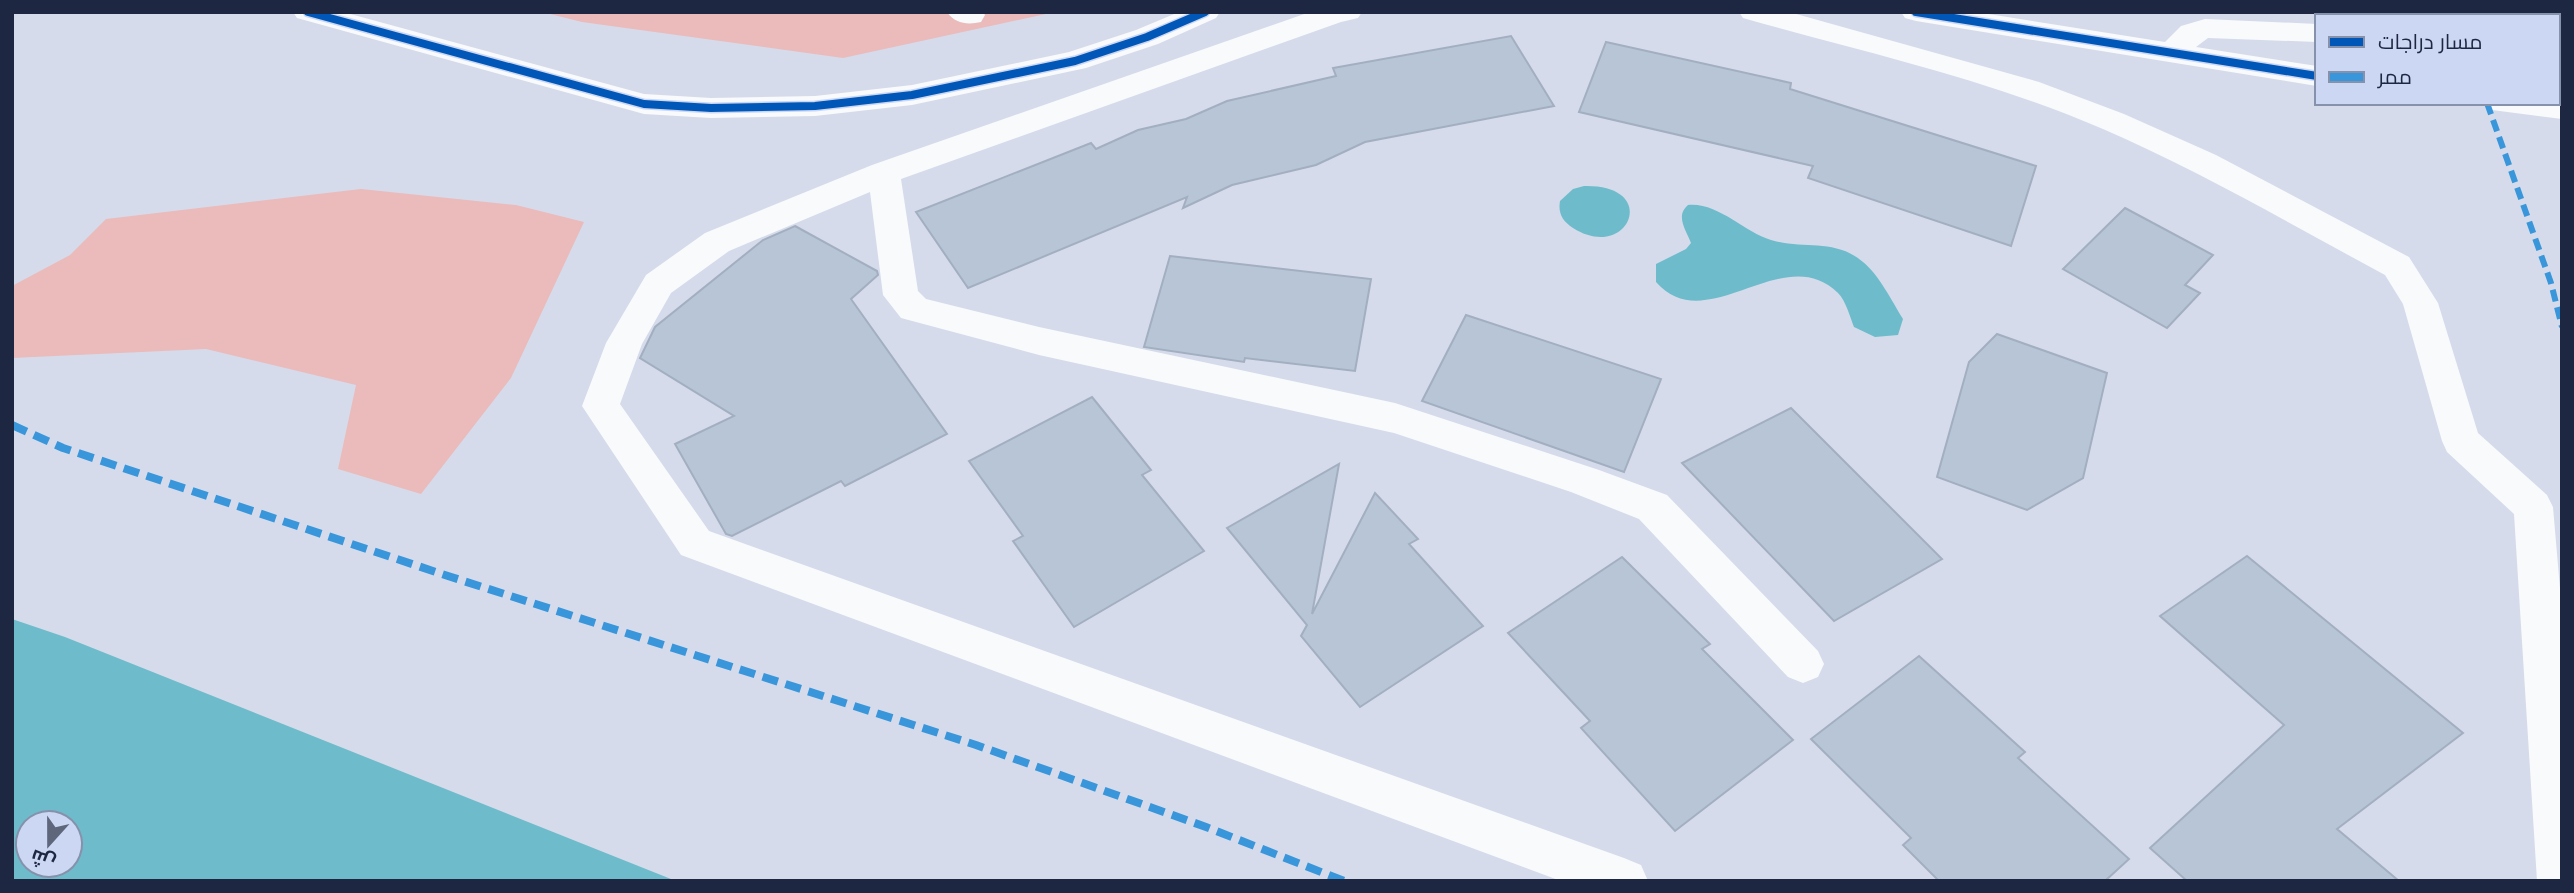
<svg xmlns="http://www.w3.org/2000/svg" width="2574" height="893" font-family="'DM Sans',Cairo,sans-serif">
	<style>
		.built { fill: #c6d2f2 }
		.green { fill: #eabbba }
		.water { fill: #6ebccb; fill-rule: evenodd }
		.building { fill: #b8c5d7; stroke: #a2afc0; stroke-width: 2 }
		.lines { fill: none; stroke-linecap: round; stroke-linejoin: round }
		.minor { fill: #f9fafc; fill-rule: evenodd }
		.quiet-far1 { stroke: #3a96da; stroke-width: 6; stroke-dasharray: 12 6; stroke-linecap: butt }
		.quiet { stroke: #3a96da; stroke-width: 8; stroke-dasharray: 16 8; stroke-linecap: butt }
		.cycleway-casing { stroke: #ccd7f3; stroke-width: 11 }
		.cycleway { stroke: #0057b8; stroke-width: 8 }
	</style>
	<rect width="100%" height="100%" fill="#d5dbea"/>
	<!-- built -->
	<polygon class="built" points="2397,12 2562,12 2562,16 2460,16"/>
	<!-- green -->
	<g class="green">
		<polygon points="542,12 1055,12 843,58 582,22"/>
		<polygon points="361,189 516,205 584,222 511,378 421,494 338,469 356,385 206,349 12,358 12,286 70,255 106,219"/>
	</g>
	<!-- water -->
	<g class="water">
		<path d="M1584,186C1662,184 1628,263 1573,228C1562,221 1558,213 1560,201L1573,189Z"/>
		<path d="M1688,205C1718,202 1744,232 1771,240C1804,250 1835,238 1863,262C1879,275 1892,301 1903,319L1898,335L1875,337L1854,327C1850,317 1846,301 1838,293C1783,239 1707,340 1656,282V264L1686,249L1691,243C1686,230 1675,216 1688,205Z"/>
		<path d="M12,619L65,637L676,881H12ZM28,823H70V865H28Z"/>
	</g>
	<!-- building -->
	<g class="building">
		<polygon points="1511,36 1554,106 1365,142 1316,165 1232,185 1183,208 1187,197 968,288 916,212 1091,143 1096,149 1138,130 1186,119 1227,101 1336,76 1333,68"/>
		<polygon points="1606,42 1791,83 1790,89 2036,166 2011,246 1808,178 1813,166 1579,112"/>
		<polygon points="2125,208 2213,255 2185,285 2200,293 2167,328 2063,269"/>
		<polygon points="795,226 877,271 878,275 851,299 947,434 845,486 841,481 732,536 726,534 675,444 734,416 640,358 655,327 763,240"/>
		<polygon points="1170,256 1371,279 1355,371 1245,358 1244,362 1144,347"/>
		<polygon points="1466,315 1661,379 1624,472 1422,401"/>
		<polygon points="1997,334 2107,373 2083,478 2027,510 1937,477 1969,362"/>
		<polygon points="1092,397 1151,470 1142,475 1204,551 1074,627 1013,541 1023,536 969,461"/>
		<polygon points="1791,408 1942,559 1834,621 1682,463"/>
		<polygon points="1339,464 1312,614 1375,493 1418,539 1409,544 1483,626 1360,707 1301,636 1307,625 1227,528"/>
		<polygon points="2247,556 2463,733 2337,829 2399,881 2187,881 2150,848 2284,725 2160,616"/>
		<polygon points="1622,557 1710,644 1702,649 1793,740 1675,831 1581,728 1590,721 1508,633"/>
		<polygon points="1919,656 2025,752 2018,758 2129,859 2105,881 1939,881 1903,845 1911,838 1811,739"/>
	</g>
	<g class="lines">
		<!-- minor -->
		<g class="minor">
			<polygon points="293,12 343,12 644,94 711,98 815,96 912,85 1069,52 1136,30 1179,12 1220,12 1216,18 1158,44 1086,68 912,105 815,116 711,118 644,114 297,18"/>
			<path d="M947,12H983L985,15L981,22C968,25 955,24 947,12Z"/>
			<polygon points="1310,12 1362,12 1358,18 1341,22 901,179 918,291 926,299 1039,327 1395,403 1599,470 1667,495 1818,651 1824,664 1818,677 1803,683 1788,677 1639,519 1571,492 1394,433 1039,355 901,318 883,295 870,192 729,251 671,293 642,344 620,404 709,531 1624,858 1641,865 1648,881 1561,881 681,555 582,406 606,343 646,275 705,233 872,165"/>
			<path d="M1739,12H1789L2039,82L2124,114L2216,155L2409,257L2438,303L2478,433L2547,495L2553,507L2562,612V881H2537L2514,514L2447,452L2442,441L2403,304L2385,275C2292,225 2200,171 2103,129C1988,79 1863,52 1743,18Z"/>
			<polygon points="1901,12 1976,12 2165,42 2181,26 2205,19 2317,24 2317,42 2208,38 2196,47 2317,66 2317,86 1916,21 1905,18"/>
			<rect x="2558" y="46" width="4" height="20"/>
			<polygon points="2558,98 2562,99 2562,119 2492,110 2487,103 2558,103"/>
		</g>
		<!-- quiet-far1 -->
		<polyline class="quiet-far1" points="2487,103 2551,283 2562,327"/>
		<!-- quiet -->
		<polyline class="quiet" points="12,425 63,448 448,576 976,745 1206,827 1344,881"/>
		<defs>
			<g id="cycleway">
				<polyline points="308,12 644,104 711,108 815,106 912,95 1075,61 1147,37 1205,12"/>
				<polyline points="1916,12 2317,76"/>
			</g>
		</defs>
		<!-- cycleway casing -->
		<use href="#cycleway" class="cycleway-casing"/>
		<!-- cycleway -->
		<use href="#cycleway" class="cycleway"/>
	</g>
	<!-- border -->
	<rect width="2574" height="893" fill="none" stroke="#1e2741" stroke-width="28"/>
	<!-- legend -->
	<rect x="2315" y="14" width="245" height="91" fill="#ccd7f3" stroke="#8691ac" stroke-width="2"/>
	<rect x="2329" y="37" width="35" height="10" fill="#0057b8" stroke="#8691ac" stroke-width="2"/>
	<text x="2378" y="49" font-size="21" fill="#1e2741">مسار دراجات</text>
	<rect x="2329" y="72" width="35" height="10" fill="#3a96da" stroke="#8691ac" stroke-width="2"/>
	<text x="2378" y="84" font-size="21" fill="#1e2741">ممر</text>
	<!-- north arrow -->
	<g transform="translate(49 844) rotate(201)"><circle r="33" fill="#ccd7f3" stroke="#8691ac" stroke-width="2"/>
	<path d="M0-5L12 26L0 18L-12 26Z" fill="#5e667c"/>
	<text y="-10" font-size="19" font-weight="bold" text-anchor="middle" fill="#1e2741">ش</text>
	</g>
</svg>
